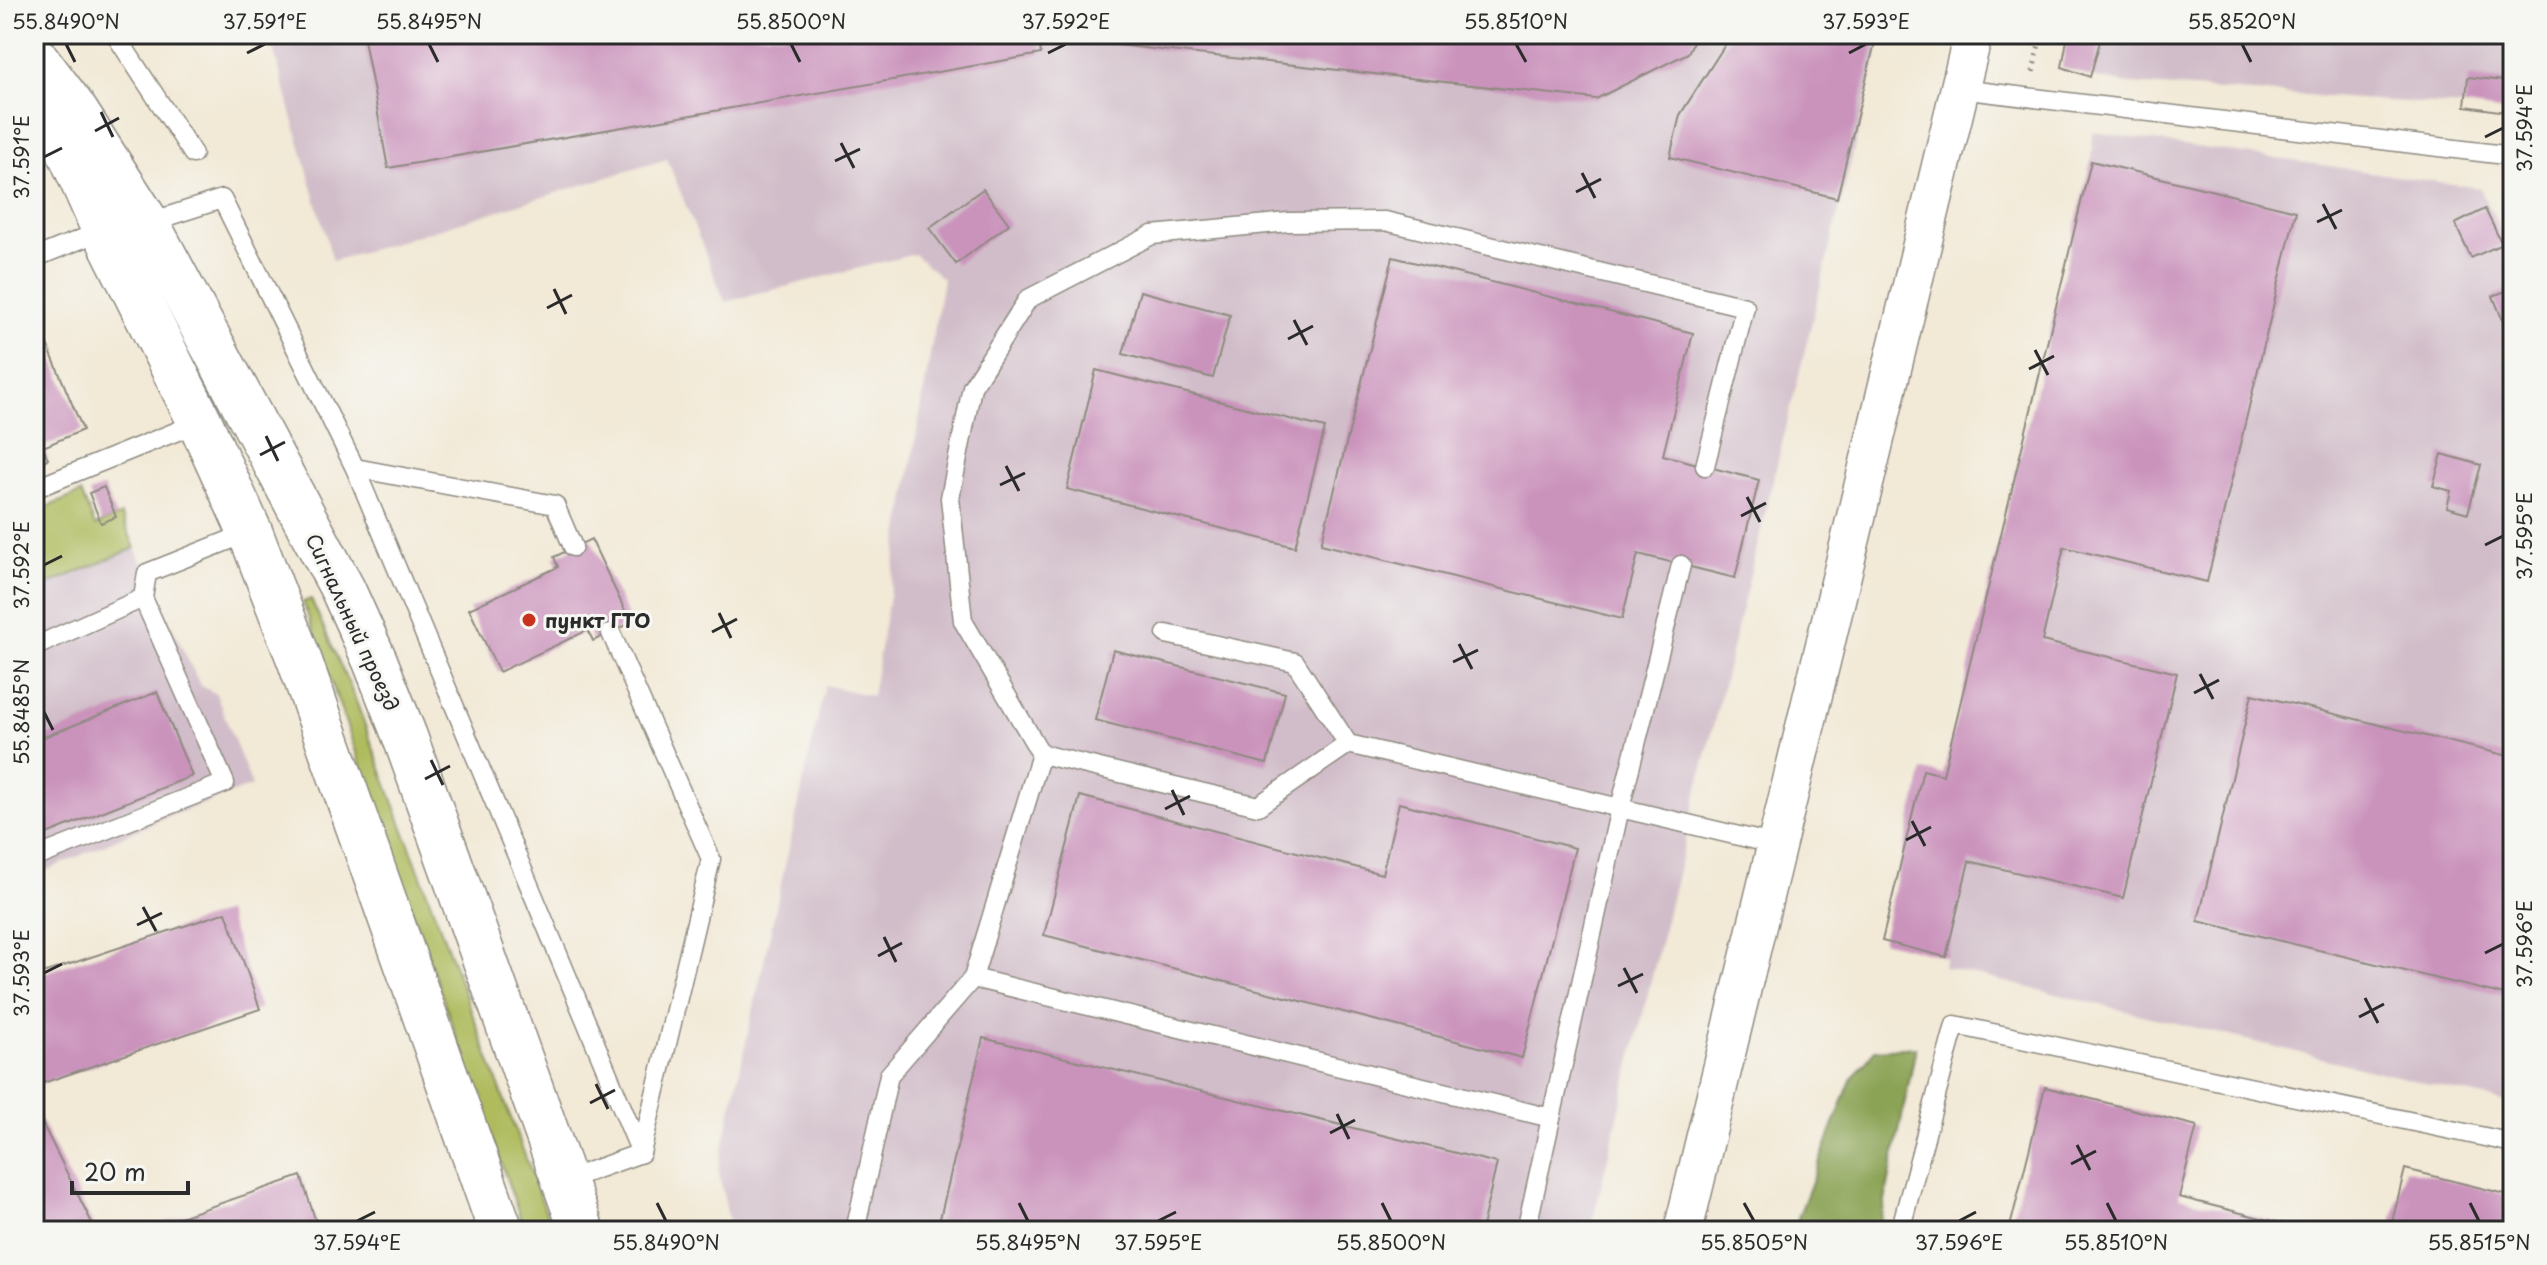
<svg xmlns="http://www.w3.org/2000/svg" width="2547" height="1265" font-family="'Playpen Sans',sans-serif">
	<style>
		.industrial { fill: #d1bdc9 }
		.green { fill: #afbb5d; stroke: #6d7344; stroke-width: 2 }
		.forest { fill: #8ba354; stroke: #5b6740; stroke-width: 2 }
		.building { fill: #ca93bc }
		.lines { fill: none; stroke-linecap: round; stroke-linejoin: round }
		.lane-casing { stroke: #8e8a80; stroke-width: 21 }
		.street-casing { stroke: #8e8a80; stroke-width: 41 }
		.secondary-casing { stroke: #8e8a80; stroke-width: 47 }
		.path { stroke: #8e8a80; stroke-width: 5; stroke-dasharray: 2 6; stroke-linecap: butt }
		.lane { stroke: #fff; stroke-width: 18 }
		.street { stroke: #fff; stroke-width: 38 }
		.secondary { stroke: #fff; stroke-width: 44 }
		.ticks { fill: none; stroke: #2b2b2b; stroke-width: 3 }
		.poi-dot { fill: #c8321e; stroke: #f6f6f2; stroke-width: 3 }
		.labels { text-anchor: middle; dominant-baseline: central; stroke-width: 6; stroke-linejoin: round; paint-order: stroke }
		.poi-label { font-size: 20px; font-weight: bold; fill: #2b2b2b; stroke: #f6f6f2; text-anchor: start }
		.street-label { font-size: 20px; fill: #2b2b2b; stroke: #f6f6f2 }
		.neatline { fill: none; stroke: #2b2b2b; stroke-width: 3 }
		.ticks-label { font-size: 20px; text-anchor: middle; fill: #2b2b2b }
	</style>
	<rect width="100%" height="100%" fill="#f6f6f2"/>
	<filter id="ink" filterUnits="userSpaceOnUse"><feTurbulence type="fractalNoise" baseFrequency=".0125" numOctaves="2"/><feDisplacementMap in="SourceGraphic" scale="16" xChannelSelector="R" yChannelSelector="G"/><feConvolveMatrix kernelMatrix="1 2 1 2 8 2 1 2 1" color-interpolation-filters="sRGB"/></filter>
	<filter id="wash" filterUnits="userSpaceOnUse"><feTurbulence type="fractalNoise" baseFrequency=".006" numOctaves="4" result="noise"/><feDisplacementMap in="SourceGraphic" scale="32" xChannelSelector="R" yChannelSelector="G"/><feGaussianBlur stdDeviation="1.8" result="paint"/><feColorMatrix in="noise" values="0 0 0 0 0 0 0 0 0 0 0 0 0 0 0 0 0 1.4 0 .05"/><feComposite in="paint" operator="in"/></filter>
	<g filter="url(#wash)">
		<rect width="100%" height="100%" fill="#f2e9d6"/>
		<!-- industrial -->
		<g class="industrial">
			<polygon points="269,34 1882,34 1590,1231 731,1231 718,1169 825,685 872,696 943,279 914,254 725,302 667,159 333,261"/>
			<polygon points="2068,34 2513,34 2513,113 2465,106 2129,84 2090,77 2062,67"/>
			<polygon points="2093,132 2480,188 2507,243 2513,242 2513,1104 1943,967 1946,957 1882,941 1923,770 1943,774 2091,161"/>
			<polygon points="135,548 200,685 216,694 252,786 164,818 34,876 34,590"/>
		</g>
		<!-- green -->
		<g class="green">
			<polygon points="81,493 95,526 121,515 135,548 34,590 34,512"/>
			<polygon points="311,599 354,696 553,1231 525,1231 303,602"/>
		</g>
		<!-- forest -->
		<polygon class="forest" points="1916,1047 1879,1231 1793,1231 1851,1080 1875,1050"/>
		<g id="blocks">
			<!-- building -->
			<g class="building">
				<polygon points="363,34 1038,34 1041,54 388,168"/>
				<polygon points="1056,34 1697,34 1688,53 1596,99 1055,38"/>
				<polygon points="1732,34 1877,34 1837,198 1670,157 1680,115"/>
				<polygon points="2068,34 2102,34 2090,77 2062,67"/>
				<polygon points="2431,34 2513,34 2513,45 2432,39"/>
				<polygon points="2468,77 2513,82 2513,113 2465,106"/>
				<polygon points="2091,161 2296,211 2207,582 2064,547 2042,641 2177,673 2123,898 1969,861 1946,957 1882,941 1923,770 1943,775"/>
				<polygon points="983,189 1009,224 956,264 929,228"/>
				<polygon points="2485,209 2502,244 2471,258 2455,224"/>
				<polygon points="1393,257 1693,333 1663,455 1759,480 1735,578 1638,554 1622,619 1321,544"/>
				<polygon points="2513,288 2513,346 2493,296"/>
				<polygon points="1140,291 1230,315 1213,378 1123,354"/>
				<polygon points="34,313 83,430 43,447 48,459 34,464"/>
				<polygon points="1096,370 1325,428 1295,547 1067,489"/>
				<polygon points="2442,454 2481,465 2468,513 2447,507 2451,491 2433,486"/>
				<polygon points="104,487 116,517 101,523 89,493"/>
				<polygon points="591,539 631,623 593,641 588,630 499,672 469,609 558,567 554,557"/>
				<polygon points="1113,650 1285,693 1267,764 1095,720"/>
				<polygon points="157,692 192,776 34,839 34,741"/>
				<polygon points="2252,694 2513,757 2513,997 2198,921"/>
				<polygon points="1080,796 1382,874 1399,803 1575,848 1522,1058 1044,935"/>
				<polygon points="226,912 260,1009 34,1086 34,976"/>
				<polygon points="983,1038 1497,1163 1481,1231 937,1231"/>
				<polygon points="2045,1087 2197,1126 2179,1197 2311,1231 2009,1231"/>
				<polygon points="34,1107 96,1231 34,1231"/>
				<polygon points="2405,1169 2513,1196 2513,1231 2417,1231 2418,1229 2392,1222"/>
				<polygon points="301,1176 319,1231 142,1231 142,1230"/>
			</g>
		</g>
	</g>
	<g filter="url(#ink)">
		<use href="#blocks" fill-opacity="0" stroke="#8e8a80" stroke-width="2"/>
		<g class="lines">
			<defs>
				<g id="lane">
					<polyline points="115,34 193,154"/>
					<polyline points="1960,89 2513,156"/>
					<polyline points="147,223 222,199 355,468 555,505 573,547"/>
					<polyline points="34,258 104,230"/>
					<polyline points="355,468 641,1153"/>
					<polyline points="34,489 200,422"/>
					<polyline points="1166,634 1295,662 1348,744 1777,845"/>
					<polyline points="34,647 143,598"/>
					<polyline points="1041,754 1258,806 1348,744"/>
					<polyline points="34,858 225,783 143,598 147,573 250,532"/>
					<polyline points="973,978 1551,1118"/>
					<polyline points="563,1181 641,1153 711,859 611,633"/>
					<polyline points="855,1231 889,1075 973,978 1041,754 963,621 950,498 972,387 1028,299 1152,235 1289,222 1385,221 1745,307 1705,466"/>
					<polyline points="1526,1231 1620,808 1681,565"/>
					<polyline points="1900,1231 1955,1025 2513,1143"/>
				</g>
				<polyline id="street" points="1683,1231 1973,34"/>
				<g id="secondary">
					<polyline points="34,56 74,109 147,223 343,590 375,661 405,737 582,1231"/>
					<polyline points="54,117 104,230 200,422 250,532 299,659 501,1231"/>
				</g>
			</defs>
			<!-- lane casing -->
			<use href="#lane" class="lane-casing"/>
			<!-- street casing -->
			<use href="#street" class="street-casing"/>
			<!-- secondary casing -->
			<use href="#secondary" class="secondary-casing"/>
			<!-- path -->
			<polyline class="path" points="2033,72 2041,34"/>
			<!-- lane -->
			<use href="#lane" class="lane"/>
			<!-- street -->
			<use href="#street" class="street"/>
			<!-- secondary -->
			<use href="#secondary" class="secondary"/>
		</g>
	</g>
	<!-- ticks -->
	<path class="ticks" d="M66,44L75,62M429,44L438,62M791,44L800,62M1516,44L1526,62M2242,44L2251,62M247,53L265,44M1048,53L1066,44M1849,53L1866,44M101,112L113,137M95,131L119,118M2485,137L2503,128M841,143L854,168M44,157L62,148M835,161L860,149M1582,173L1595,198M1576,192L1601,179M2323,204L2336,229M2317,222L2342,210M554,289L566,314M547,308L572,295M1294,320L1307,345M1288,339L1313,326M2035,350L2048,375M2029,369L2054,356M266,436L278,461M260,455L285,442M1006,466L1019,491M1000,485L1025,473M1747,497L1760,522M1741,516L1766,503M2485,545L2503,536M44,565L62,556M719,613L731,638M712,632L737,619M1459,644L1472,669M1453,662L1478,650M2200,674L2213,699M2194,693L2219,680M44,712L53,730M431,760L443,785M425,779L450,766M1172,790L1184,815M1165,809L1190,796M1912,821L1925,846M1906,840L1931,827M143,907L156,931M137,925L162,913M884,937L896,962M2485,953L2503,944M878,956L902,943M1624,968L1637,993M44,973L62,964M1618,986L1643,974M2365,998L2378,1023M2359,1017L2384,1004M596,1084L608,1109M590,1103L615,1090M1337,1114L1349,1139M1330,1133L1355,1120M2077,1145L2090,1170M2071,1164L2096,1151M657,1203L666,1221M1019,1203L1028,1221M1382,1203L1391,1221M1744,1203L1754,1221M2107,1203L2116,1221M2470,1203L2479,1221M357,1221L375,1212M1158,1221L1176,1212M1959,1221L1976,1212"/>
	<!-- markers -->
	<circle class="poi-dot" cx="529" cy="620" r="8"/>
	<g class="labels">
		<!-- poi labels -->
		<g class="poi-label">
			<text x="545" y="620">пункт ГТО</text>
		</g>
		<!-- street labels -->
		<g class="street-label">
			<text transform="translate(353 622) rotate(65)">Сигнальный проезд</text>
		</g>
	</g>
	<!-- margin -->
	<rect width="2547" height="1265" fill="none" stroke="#f6f6f2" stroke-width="88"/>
	<!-- scale -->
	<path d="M72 1181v12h116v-12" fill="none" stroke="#2b2b2b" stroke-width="4"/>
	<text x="84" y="1181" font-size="24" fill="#2b2b2b" stroke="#f6f6f2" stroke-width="6" paint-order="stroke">20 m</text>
	<rect x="44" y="44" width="2459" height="1177" class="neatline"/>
	<g class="ticks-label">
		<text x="66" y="29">55.8490°N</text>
		<text x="265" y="29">37.591°E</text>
		<text x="429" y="29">55.8495°N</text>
		<text x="791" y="29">55.8500°N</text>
		<text x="1066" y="29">37.592°E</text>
		<text x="1516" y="29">55.8510°N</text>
		<text x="1866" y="29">37.593°E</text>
		<text x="2242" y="29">55.8520°N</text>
		<text transform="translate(2525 128) rotate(-90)" y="7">37.594°E</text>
		<text transform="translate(22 157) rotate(-90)" y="7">37.591°E</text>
		<text transform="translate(2525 536) rotate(-90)" y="7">37.595°E</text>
		<text transform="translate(22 565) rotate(-90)" y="7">37.592°E</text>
		<text transform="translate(22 712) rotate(-90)" y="7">55.8485°N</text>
		<text transform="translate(2525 944) rotate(-90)" y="7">37.596°E</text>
		<text transform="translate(22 973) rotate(-90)" y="7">37.593°E</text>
		<text x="357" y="1250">37.594°E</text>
		<text x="666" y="1250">55.8490°N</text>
		<text x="1028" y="1250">55.8495°N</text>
		<text x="1158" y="1250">37.595°E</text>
		<text x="1391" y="1250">55.8500°N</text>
		<text x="1754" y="1250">55.8505°N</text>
		<text x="1959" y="1250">37.596°E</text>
		<text x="2116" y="1250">55.8510°N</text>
		<text x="2479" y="1250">55.8515°N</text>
	</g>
</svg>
